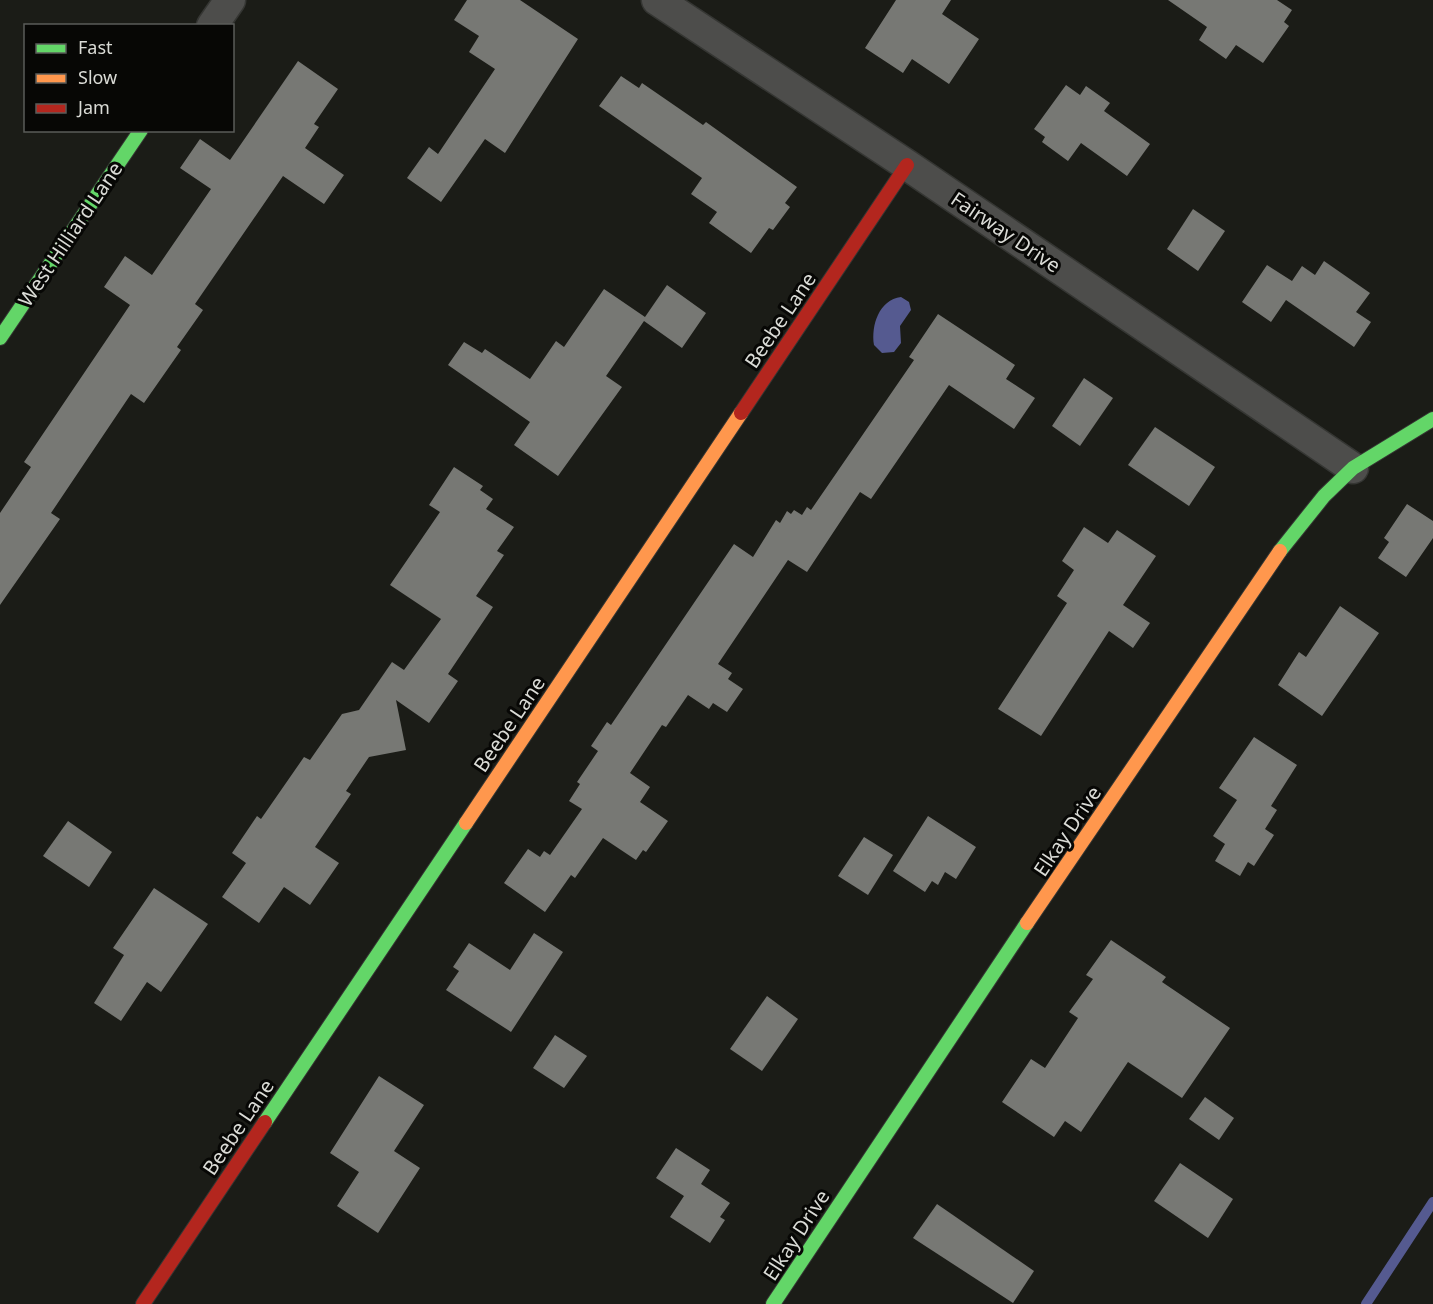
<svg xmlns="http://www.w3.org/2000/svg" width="1433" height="1304" font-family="'Noto Sans',sans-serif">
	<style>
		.water { fill: #555a90 }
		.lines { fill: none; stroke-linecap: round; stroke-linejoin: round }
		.stream { stroke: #555a90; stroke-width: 10 }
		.building { fill: #777874 }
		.street-casing { stroke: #353633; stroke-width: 33 }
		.fast-casing { stroke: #353633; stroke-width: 16 }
		.slow-casing { stroke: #353633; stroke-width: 16 }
		.jam-casing { stroke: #353633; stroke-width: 16 }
		.street { stroke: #4d4d4b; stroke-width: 30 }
		.fast { stroke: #63d668; stroke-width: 14 }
		.slow { stroke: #ff974d; stroke-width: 14 }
		.jam { stroke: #b3261e; stroke-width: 14 }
		.labels { text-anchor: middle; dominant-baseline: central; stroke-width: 6; stroke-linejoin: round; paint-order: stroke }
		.street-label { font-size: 20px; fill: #dadbd6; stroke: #070705 }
	</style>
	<rect width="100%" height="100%" fill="#1b1c17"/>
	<!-- water -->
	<path class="water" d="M901,297L909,302L911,310L900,326L901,343L894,352L882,353L874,345C871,325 879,300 901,297Z"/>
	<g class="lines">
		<!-- stream -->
		<polyline class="stream" points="1366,1304 1433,1202"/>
	</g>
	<!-- building -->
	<g class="building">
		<polygon points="467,0 520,0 578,39 505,153 485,139 441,202 407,178 429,147 438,154 495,69 469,52 479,36 454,20"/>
		<polygon points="896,0 951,0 942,14 979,39 949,84 912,59 903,73 865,48"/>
		<polygon points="1168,0 1277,0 1292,10 1284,22 1289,26 1263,63 1236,45 1226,59 1199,40 1207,27"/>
		<polygon points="298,61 338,89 314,124 319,127 305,148 344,175 324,204 283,176 195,304 203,310 177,347 181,350 144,403 131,394 51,513 60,519 0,605 0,513 31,467 24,462 130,305 104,287 125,256 152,275 211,189 180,168 200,139 230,160"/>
		<polygon points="621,76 639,88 642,83 703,125 706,122 797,187 785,203 790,207 773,230 769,228 751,253 709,223 717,212 691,194 702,178 599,106"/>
		<polygon points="1066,85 1080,95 1086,86 1110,103 1104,111 1150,144 1127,176 1081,143 1068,161 1042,142 1045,137 1034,129"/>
		<polygon points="1193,209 1225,231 1198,271 1167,249"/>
		<polygon points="1324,261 1370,293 1356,312 1371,322 1354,347 1286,300 1271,322 1242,302 1267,265 1292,281 1302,266 1315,275"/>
		<polygon points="667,285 706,313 682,348 644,321 606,376 622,387 558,476 514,445 530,422 448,365 464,342 482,353 485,349 530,379 556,341 564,347 604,289 645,317"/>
		<polygon points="938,314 1015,365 1006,379 1035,398 1014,429 949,385 871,499 860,492 807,572 788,560 718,664 732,673 728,679 743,689 727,712 713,703 709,709 688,695 666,727 662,725 630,773 650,787 640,802 668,821 646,852 643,850 636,860 603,838 575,878 571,875 545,912 504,883 528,849 540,857 544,851 550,855 582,809 569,801 580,784 577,782 598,751 591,746 607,722 611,725 734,544 753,557 776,520 780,523 787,511 791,514 794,510 802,515 807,507 811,510 914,360 909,357"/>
		<polygon points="1084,378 1113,398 1080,446 1052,426"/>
		<polygon points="1155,427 1215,467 1189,506 1128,465"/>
		<polygon points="454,467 483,486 480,490 493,499 486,509 514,527 497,551 504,555 476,596 493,607 448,674 458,681 429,723 396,700 406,750 369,757 346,791 351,794 315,847 339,863 310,905 284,887 259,923 222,897 246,863 232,853 257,816 261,819 304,757 310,760 342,714 359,710 392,662 404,670 441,619 390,585 440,512 429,505"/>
		<polygon points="1407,504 1433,521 1433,538 1406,577 1378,558 1389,542 1384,538"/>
		<polygon points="1084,527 1108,543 1117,530 1156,556 1123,605 1150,623 1133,648 1109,631 1041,736 998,709 1067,603 1057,596 1074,570 1062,561"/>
		<polygon points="1340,606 1379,633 1322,716 1278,685 1299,652 1306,657"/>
		<polygon points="1254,737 1297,765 1271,806 1277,810 1265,829 1274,835 1254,866 1248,862 1240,876 1215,861 1225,844 1213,836 1237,800 1219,788"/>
		<polygon points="928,816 976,847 956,879 945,872 938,885 932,881 925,892 893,871"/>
		<polygon points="68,821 112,852 89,887 43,856"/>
		<polygon points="864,837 893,855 868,895 838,876"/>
		<polygon points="154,888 208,924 161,992 147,982 121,1021 94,1003 124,955 113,948"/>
		<polygon points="534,933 563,952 511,1032 446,990 459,971 453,967 469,943 510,970"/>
		<polygon points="1111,940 1166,977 1162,982 1230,1028 1182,1098 1128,1062 1081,1132 1065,1121 1054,1137 1002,1102 1031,1059 1045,1068 1078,1018 1069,1012 1093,979 1086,975"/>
		<polygon points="767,996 798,1019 762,1071 730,1049"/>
		<polygon points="555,1035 587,1056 564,1088 533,1068"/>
		<polygon points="379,1076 424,1105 394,1151 420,1168 378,1233 337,1206 359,1172 330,1153"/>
		<polygon points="1205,1097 1234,1118 1219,1140 1189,1119"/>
		<polygon points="676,1148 710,1170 701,1184 730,1203 720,1217 725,1220 710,1243 670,1217 684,1196 656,1178"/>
		<polygon points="1180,1163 1233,1199 1208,1238 1154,1201"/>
		<polygon points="937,1204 1034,1271 1013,1303 913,1238"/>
	</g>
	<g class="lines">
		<defs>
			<g id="street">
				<polyline points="657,0 907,165 1353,468"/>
				<polyline points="212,26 230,0"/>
			</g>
			<g id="fast">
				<polyline points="0,338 141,130"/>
				<polyline points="1280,551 1324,496 1353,468 1433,419"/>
				<polyline points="265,1122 466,823"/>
				<polyline points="773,1304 1027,923"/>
			</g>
			<g id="slow">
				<polyline points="466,823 741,413"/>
				<polyline points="1027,923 1280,551"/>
			</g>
			<g id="jam">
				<polyline points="741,413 907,165"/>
				<polyline points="143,1304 265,1122"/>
			</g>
		</defs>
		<!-- street casing -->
		<use href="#street" class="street-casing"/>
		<!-- fast casing -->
		<use href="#fast" class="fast-casing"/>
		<!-- slow casing -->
		<use href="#slow" class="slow-casing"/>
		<!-- jam casing -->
		<use href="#jam" class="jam-casing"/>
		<!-- street -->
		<use href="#street" class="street"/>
		<!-- fast -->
		<use href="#fast" class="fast"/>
		<!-- slow -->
		<use href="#slow" class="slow"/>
		<!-- jam -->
		<use href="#jam" class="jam"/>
	</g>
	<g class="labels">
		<!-- street labels -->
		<g class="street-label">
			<text transform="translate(1006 232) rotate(34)">Fairway Drive</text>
			<text transform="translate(70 234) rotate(-56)">West Hilliard Lane</text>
			<text transform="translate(780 320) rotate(-56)">Beebe Lane</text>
			<text transform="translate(509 724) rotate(-56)">Beebe Lane</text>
			<text transform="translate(1067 831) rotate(-56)">Elkay Drive</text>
			<text transform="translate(238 1127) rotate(-56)">Beebe Lane</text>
			<text transform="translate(796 1235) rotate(-57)">Elkay Drive</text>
		</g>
	</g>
	<!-- legend -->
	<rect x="24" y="24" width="210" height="108" fill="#070705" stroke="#5b5c59" stroke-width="1.5"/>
	<rect x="36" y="44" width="30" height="9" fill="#63d668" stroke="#5b5c59" stroke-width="1.5"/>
	<text x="78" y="54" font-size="18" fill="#dadbd6">Fast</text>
	<rect x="36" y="74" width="30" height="9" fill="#ff974d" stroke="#5b5c59" stroke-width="1.5"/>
	<text x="78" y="84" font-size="18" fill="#dadbd6">Slow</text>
	<rect x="36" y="104" width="30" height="9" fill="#b3261e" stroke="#5b5c59" stroke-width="1.5"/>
	<text x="78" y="114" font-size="18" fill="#dadbd6">Jam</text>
</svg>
